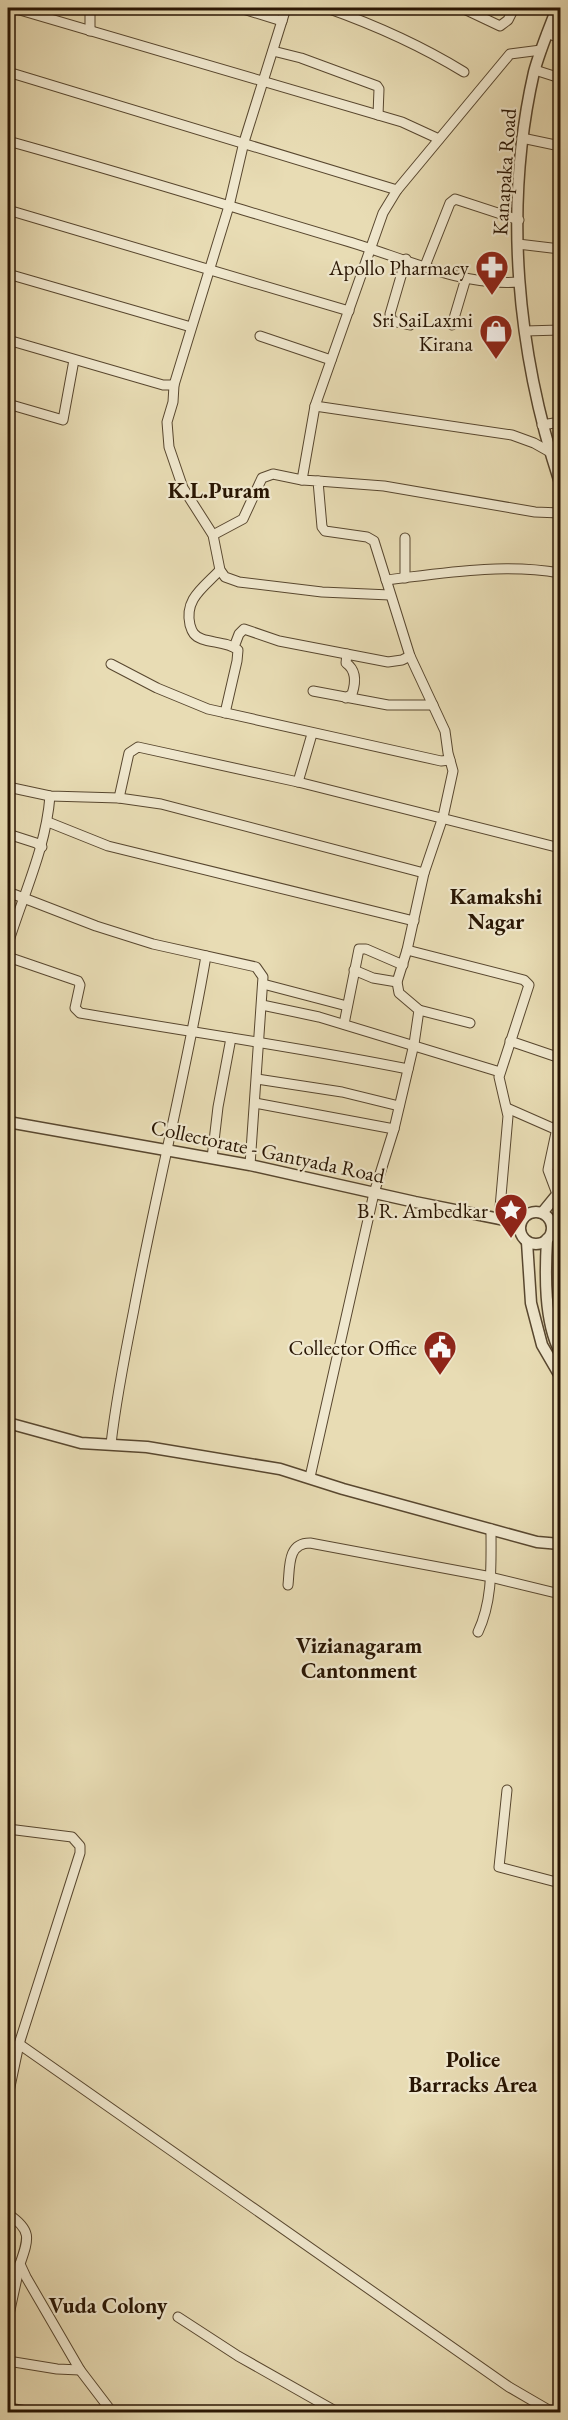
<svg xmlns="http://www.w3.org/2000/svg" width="568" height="2420" font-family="'EB Garamond',serif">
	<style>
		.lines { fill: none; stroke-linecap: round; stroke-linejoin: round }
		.minor-casing { stroke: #58472f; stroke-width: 11 }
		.tertiary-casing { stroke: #58472f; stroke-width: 13 }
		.minor { stroke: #f0e8ce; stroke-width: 9 }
		.tertiary { stroke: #f0e8ce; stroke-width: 10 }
		.labels { text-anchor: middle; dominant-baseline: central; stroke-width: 4.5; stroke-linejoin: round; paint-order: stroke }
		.street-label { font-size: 21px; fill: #281503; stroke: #f0e8ce }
		.poi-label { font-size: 21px; fill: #281503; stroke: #f0e8ce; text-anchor: end }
		.neighbourhood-label { font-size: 22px; font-weight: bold; fill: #281503; stroke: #f0e8ce }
	</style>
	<rect width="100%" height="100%" fill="#e8dcb4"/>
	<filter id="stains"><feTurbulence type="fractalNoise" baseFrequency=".00333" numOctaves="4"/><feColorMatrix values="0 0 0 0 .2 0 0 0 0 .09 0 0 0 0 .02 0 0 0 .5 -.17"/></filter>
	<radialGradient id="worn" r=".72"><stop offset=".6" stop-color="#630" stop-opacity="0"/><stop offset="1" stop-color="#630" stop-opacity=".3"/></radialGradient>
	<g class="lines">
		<defs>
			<g id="minor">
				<polyline points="13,8 402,122 439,139"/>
				<polyline points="90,8 90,31"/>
				<polyline points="240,8 282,21"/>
				<polyline points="286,8 244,142 229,206 174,385 173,402 167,422 169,447 183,488 213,535 220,570 225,577 239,582 322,592 390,595"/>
				<path d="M327,8C375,25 420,45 464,72"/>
				<polyline points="462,8 500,26 508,20 514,8"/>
				<polyline points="547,33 560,38"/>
				<polyline points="273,51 301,58 377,86 379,89 378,115"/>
				<polyline points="535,70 560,78"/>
				<polyline points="8,72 397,190"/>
				<polyline points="522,138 560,146"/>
				<path d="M8,141C120,172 232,207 343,240C399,256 461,287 519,282"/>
				<polyline points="8,210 349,311"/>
				<polyline points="518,244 560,249"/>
				<polyline points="406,259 390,314 392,321 410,325"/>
				<polyline points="425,266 450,203 455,199 519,220"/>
				<polyline points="8,274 191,327"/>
				<polyline points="452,325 466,278"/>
				<polyline points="525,331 560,330"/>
				<polyline points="260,336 331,360"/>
				<polyline points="8,340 163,385 174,385"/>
				<polyline points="8,404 63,420 74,360"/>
				<polyline points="315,406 512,435 534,443 550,452"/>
				<polyline points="542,425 560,422"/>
				<polyline points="318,481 384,486 535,512 560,513"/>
				<polyline points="213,535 243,519 262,478 273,474 302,480"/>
				<path d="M220,570C203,588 184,599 190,625C192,632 194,636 202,639C213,643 228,642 238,650L237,661L225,713"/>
				<polyline points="405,578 405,538"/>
				<path d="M386,580C444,573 501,563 560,573"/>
				<polyline points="234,647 239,634 244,629 279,641 388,662 402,660 410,656"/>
				<polyline points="111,664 157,688 208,709 441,761 450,760"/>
				<polyline points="313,691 388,705 433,705"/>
				<path d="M346,698L352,694C356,682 356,670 346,663L347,654"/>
				<polyline points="298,782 312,734"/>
				<polyline points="8,787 50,796 119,798 161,804 424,873"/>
				<polyline points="119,798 129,753 138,747 298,782 560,848"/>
				<polyline points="48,822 108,846 414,921"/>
				<polyline points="8,834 36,843 42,847"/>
				<polyline points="8,892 96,926 153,944 256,967 263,977 250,1165"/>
				<path d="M8,944C23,895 46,848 50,796"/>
				<polyline points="407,950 524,980 529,985 499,1077 508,1116 499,1219"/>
				<path d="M8,957L78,981L80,985L75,1008L80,1013C189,1032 299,1047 408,1069"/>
				<polyline points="354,970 373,978 397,982"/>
				<polyline points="263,984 347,1006"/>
				<polyline points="262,1005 319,1017 500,1072"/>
				<polyline points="419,1010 470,1023"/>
				<polyline points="344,1024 359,949 366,949 403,965"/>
				<polyline points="510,1041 560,1058"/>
				<polyline points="257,1079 342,1092 399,1106"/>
				<polyline points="255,1103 394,1129"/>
				<polyline points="507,1108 557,1130"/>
				<polyline points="212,1158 218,1107 231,1038"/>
				<polyline points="557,1194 548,1170 560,1114"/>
				<path d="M111,1444C116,1399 125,1354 134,1309C156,1191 186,1074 206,956"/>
				<polyline points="310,1477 374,1193 394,1129 414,1044 419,1010 399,993 397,982 407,950 424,873 443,817 453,771 448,753 445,731 410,656 374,541 367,537 325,531 322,527 318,481 302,480 315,406 383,213 397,190 510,54 541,50"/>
				<path d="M288,1585C290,1567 287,1543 310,1543L486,1576L560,1594"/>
				<path d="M478,1632C493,1600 491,1565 491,1529"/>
				<polyline points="507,1790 499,1867 560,1883"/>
				<polyline points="8,1829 72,1837 80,1846 80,1853 19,2044 8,2096"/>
				<polyline points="19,2044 509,2387 552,2412"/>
				<path d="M8,2214C32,2230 29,2238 20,2264L26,2277L80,2370L112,2412"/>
				<polyline points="178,2317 238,2356 337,2412"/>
				<polyline points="8,2319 20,2264"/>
				<polyline points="8,2361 57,2369 80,2370"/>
			</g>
			<g id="tertiary">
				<path d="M557,8C549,29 540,50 534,72C503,208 517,352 560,483"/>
				<polyline points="8,1122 250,1165 415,1202 520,1223"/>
				<circle cx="536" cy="1228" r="16"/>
				<polyline points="542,1213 560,1191"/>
				<path d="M547,1239C545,1274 544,1321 560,1352"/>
				<polyline points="527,1242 531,1303 542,1345 560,1376"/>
				<polyline points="8,1423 81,1443 147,1447 280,1469 343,1489 537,1542 560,1544"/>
				<polyline points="8,2409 27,2412"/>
			</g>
		</defs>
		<!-- minor casing -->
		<use href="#minor" class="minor-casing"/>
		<!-- tertiary casing -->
		<use href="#tertiary" class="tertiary-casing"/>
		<!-- minor -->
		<use href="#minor" class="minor"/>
		<!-- tertiary -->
		<use href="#tertiary" class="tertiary"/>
	</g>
	<!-- icons -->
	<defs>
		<symbol id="pharmacy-pin" viewBox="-11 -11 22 30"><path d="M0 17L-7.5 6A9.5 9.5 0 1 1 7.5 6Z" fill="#8f2418" stroke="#f0e8ce"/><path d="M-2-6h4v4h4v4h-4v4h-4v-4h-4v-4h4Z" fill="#fff"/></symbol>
		<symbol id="shop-pin" viewBox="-11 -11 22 30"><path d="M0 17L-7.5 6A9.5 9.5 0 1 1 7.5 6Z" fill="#8f2418" stroke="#f0e8ce"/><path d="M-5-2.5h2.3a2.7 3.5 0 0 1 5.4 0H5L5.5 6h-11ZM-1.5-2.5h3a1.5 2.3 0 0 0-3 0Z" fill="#fff"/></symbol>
		<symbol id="sight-pin" viewBox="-11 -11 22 30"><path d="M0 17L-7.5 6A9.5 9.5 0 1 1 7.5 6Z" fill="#8f2418" stroke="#f0e8ce"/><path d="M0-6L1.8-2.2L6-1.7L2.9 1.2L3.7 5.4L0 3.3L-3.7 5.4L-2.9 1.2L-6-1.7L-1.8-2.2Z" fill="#fff"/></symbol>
		<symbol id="civic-pin" viewBox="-11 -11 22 30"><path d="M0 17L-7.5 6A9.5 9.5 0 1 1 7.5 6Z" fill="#8f2418" stroke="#f0e8ce"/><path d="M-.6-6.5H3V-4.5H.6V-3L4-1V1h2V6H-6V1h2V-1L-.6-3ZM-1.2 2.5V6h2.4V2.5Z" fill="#fff"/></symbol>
	</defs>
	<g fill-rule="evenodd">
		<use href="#pharmacy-pin" x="473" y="248" width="38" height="52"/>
		<use href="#shop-pin" x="477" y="312" width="38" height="52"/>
		<use href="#sight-pin" x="492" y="1191" width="38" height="52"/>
		<use href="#civic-pin" x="421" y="1328" width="38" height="52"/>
	</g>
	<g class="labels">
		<!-- street labels -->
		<g class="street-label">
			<text transform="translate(504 172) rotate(-86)">Kanapaka Road</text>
			<text transform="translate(268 1151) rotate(12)">Collectorate - Gantyada Road</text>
		</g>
		<!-- poi labels -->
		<g class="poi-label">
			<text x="469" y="267">Apollo Pharmacy</text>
			<text x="473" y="319">Sri SaiLaxmi<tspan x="473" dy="24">Kirana</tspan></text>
			<text x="488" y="1210">B. R. Ambedkar</text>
			<text x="417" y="1347">Collector Office</text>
		</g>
		<!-- neighbourhood labels -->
		<g class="neighbourhood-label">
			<text x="219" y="490">K.L.Puram</text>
			<text x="496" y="896">Kamakshi<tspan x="496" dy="25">Nagar</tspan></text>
			<text x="359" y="1645">Vizianagaram<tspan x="359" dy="25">Cantonment</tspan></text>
			<text x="473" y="2059">Police<tspan x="473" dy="25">Barracks Area</tspan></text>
			<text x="108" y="2305">Vuda Colony</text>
		</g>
	</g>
	<!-- margin -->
	<rect width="568" height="2420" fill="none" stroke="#e8dcb4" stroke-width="30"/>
	<rect x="9" y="9" width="550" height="2402" fill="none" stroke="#281503" stroke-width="3"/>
	<rect x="15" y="15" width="538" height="2390" fill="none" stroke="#281503" stroke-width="1.5"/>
	<rect width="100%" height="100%" filter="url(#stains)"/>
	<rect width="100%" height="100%" fill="url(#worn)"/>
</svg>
